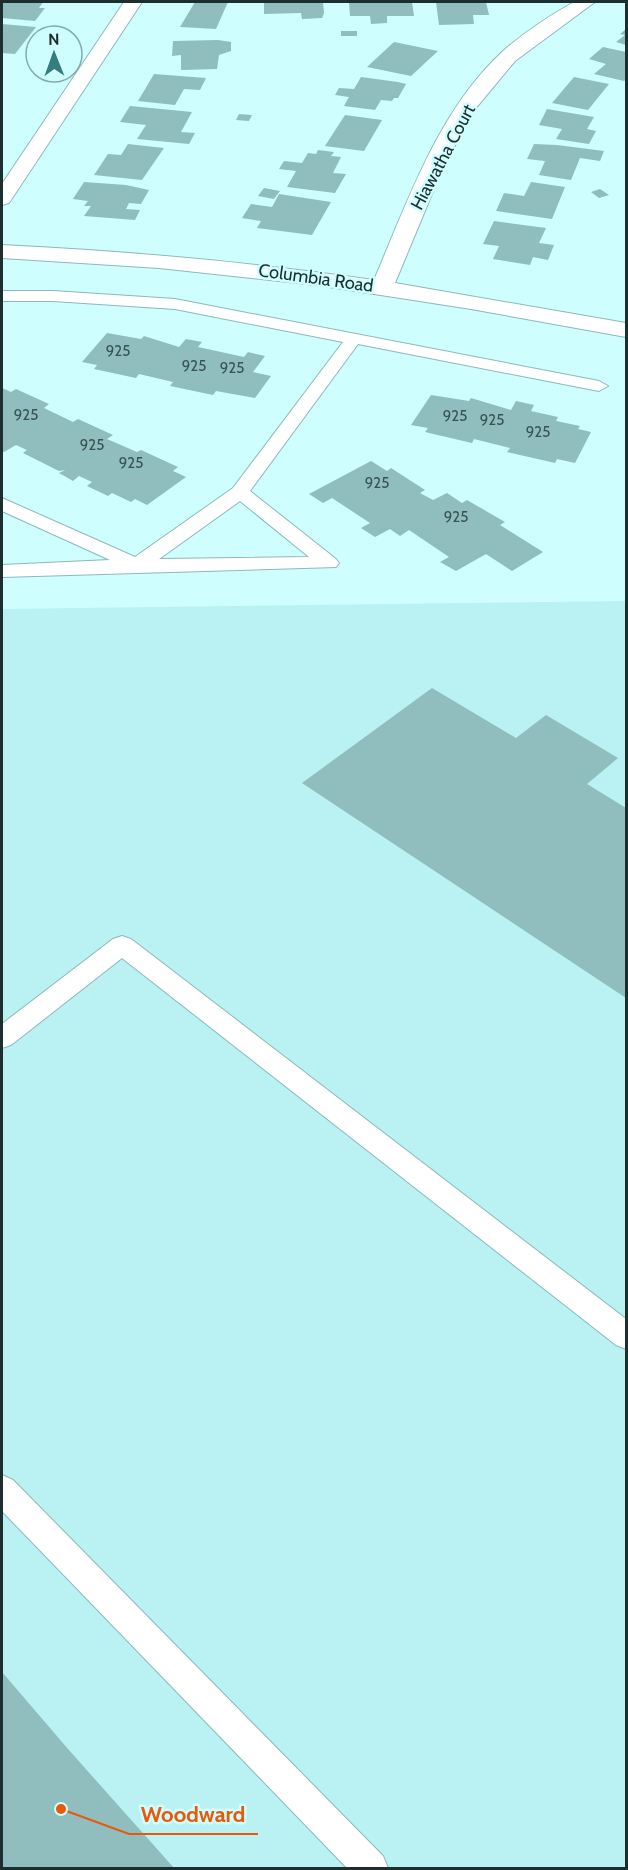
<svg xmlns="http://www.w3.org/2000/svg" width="628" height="1870" font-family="Cabin,sans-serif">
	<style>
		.built { fill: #baf1f2 }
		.building { fill: #90bdbe }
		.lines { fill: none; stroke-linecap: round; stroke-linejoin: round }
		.service-casing { stroke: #8cb9b9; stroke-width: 2 }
		.minor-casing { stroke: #8cb9b9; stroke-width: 2 }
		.service { fill: #fff; fill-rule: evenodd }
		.minor { fill: #fff; fill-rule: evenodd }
		.labels { text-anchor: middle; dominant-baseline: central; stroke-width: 5; stroke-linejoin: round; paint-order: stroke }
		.far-number-label { font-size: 15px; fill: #395252 }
		.far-street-label { font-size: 18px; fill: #1c2e2e; stroke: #cffefe }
		.leader { fill: none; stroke: #e8590c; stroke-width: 2 }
		.callout-dot { fill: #e8590c; stroke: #cffefe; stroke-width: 2 }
		.callout-label { font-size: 22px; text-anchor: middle; font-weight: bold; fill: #e8590c; stroke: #cffefe; stroke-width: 5; stroke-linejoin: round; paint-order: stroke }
	</style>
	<rect width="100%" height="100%" fill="#cffefe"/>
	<!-- built -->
	<polygon class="built" points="626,601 626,1868 2,1868 2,609"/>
	<!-- building -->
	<g class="building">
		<polygon points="3,2 43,2 39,8 45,8 35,21 2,18"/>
		<polygon points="195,2 228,2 216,29 180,27"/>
		<polygon points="264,2 323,2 324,13 322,18 302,19 301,13 264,14"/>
		<polygon points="371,2 412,2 414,16 387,16 387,23 371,24 370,16 350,16 349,3"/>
		<polygon points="436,2 486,2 489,15 473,15 474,24 439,25"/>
		<polygon points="2,24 36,27 15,54 2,53"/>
		<polygon points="626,29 626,45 616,42 625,35 620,34"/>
		<rect x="341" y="31" width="16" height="5"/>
		<polygon points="218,40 231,42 231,51 219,55 217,69 181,70 181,55 172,56 173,41"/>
		<polygon points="394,42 438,51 411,76 367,67"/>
		<polygon points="603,47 626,52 626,79 624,81 594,74 606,64 589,59"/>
		<polygon points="154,74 206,78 200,90 184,89 175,105 138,101"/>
		<polygon points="361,77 398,82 406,84 398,98 394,98 392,101 381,100 375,110 344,106 349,97 335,95 339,88 354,89"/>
		<polygon points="574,77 609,84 588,110 552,103"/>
		<polygon points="130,106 192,112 181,132 195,133 189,144 137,139 146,125 120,122"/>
		<polygon points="547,109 594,117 587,129 596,131 589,144 556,139 562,129 539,125"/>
		<polygon points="239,114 252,115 249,121 236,120"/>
		<polygon points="345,115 382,120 364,151 325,146"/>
		<polygon points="128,144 164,148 142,180 94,175 108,154 121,155"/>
		<polygon points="534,144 557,145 604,151 600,161 580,158 571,180 539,175 545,161 527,159"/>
		<polygon points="318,150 334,152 331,156 341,157 333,173 346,174 335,193 287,187 296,171 279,169 284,161 302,163 308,153 316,154"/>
		<polygon points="84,182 126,185 149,190 141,204 129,203 126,209 140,210 135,220 84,216 91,206 84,206 88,201 73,199"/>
		<polygon points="531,182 565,187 552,219 496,211 504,193 524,196"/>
		<polygon points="264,188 280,191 274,199 258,196"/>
		<polygon points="600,189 609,195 599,198 591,192"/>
		<polygon points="279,194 331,202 312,235 257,228 261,221 242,218 251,204 272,207"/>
		<polygon points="494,221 546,228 539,243 554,245 548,260 533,257 530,265 493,259 499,246 483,244"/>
		<polygon points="107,333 141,339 144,336 179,347 186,339 202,342 198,347 244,357 248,352 265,356 253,372 271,376 255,398 216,391 213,395 170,386 173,382 139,374 136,378 94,369 97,365 82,362"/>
		<polygon points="2,388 11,392 16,389 49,404 44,408 73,422 78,419 113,435 107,439 137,452 141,450 178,467 173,471 186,477 147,505 135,499 131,502 112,493 108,496 87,486 92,482 79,476 73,481 59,473 65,470 59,471 23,453 27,450 16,445 4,452 2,451"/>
		<polygon points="431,395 469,401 471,398 511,410 516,401 534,405 531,411 558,417 556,421 580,426 578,429 591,432 575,463 557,459 555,463 507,452 510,448 474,439 472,443 425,432 428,428 411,425"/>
		<polygon points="371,461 387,471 391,468 425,490 420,493 433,500 447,493 462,503 467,500 505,522 500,525 543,552 512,571 486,554 456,571 440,562 449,557 409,530 400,536 390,529 375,537 361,528 370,523 332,498 323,503 309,494"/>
		<polygon points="432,688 516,738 546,715 618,758 587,784 626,808 626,998 302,783"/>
		<polygon points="2,1672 68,1749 174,1868 2,1868"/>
	</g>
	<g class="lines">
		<defs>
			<g id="service">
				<path d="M2,291H53L175,299L599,381L608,386L599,391L358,344L250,491L336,559L339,563L336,567L2,577V565L110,560L2,511V498L135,557L233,488L343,342L175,309L53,301H2ZM240,501L309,557L159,559Z"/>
				<polygon points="122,936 131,939 626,1319 626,1349 616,1345 122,958 11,1045 2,1048 2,1024 113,939"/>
				<polygon points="2,1475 13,1480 383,1856 388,1868 347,1868 2,1511"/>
			</g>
			<g id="minor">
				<polygon points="124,2 142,2 9,203 2,205 2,184"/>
				<path d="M574,2H595L515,61L476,108L444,165L395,283L626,323V337L471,309L316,285L159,268L2,258V245C127,251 250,262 374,280C408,201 438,111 503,51C525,32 549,16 574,2Z"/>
			</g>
		</defs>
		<!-- service casing -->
		<use href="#service" class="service-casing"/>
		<!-- minor casing -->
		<use href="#minor" class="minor-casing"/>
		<!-- service -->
		<use href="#service" class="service"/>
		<!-- minor -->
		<use href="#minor" class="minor"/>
	</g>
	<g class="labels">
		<!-- far-number labels -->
		<g class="far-number-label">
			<text x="118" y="351">925</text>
			<text x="194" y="366">925</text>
			<text x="232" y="368">925</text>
			<text x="26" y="415">925</text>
			<text x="455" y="416">925</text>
			<text x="492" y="420">925</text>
			<text x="538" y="432">925</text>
			<text x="92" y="445">925</text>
			<text x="131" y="463">925</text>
			<text x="377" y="483">925</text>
			<text x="456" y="517">925</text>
		</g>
		<!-- far-street labels -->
		<g class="far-street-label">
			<text transform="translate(443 157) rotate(-62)">Hiawatha Court</text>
			<text transform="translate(316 278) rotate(8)">Columbia Road</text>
		</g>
	</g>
	<!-- callouts -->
	<path class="leader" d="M61 1809L129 1834H258"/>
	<circle class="callout-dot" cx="61" cy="1809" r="6"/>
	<g class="callout-label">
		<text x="193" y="1822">Woodward</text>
	</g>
	<!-- border -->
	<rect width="628" height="1870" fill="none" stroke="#1c2e2e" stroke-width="6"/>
	<!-- north arrow -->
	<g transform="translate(54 54) rotate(359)"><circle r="28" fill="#cffefe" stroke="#87abab" stroke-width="1.5"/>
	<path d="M0-4.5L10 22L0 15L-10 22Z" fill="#347d7f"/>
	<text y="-9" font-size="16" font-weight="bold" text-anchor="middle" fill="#1c2e2e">N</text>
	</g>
</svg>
